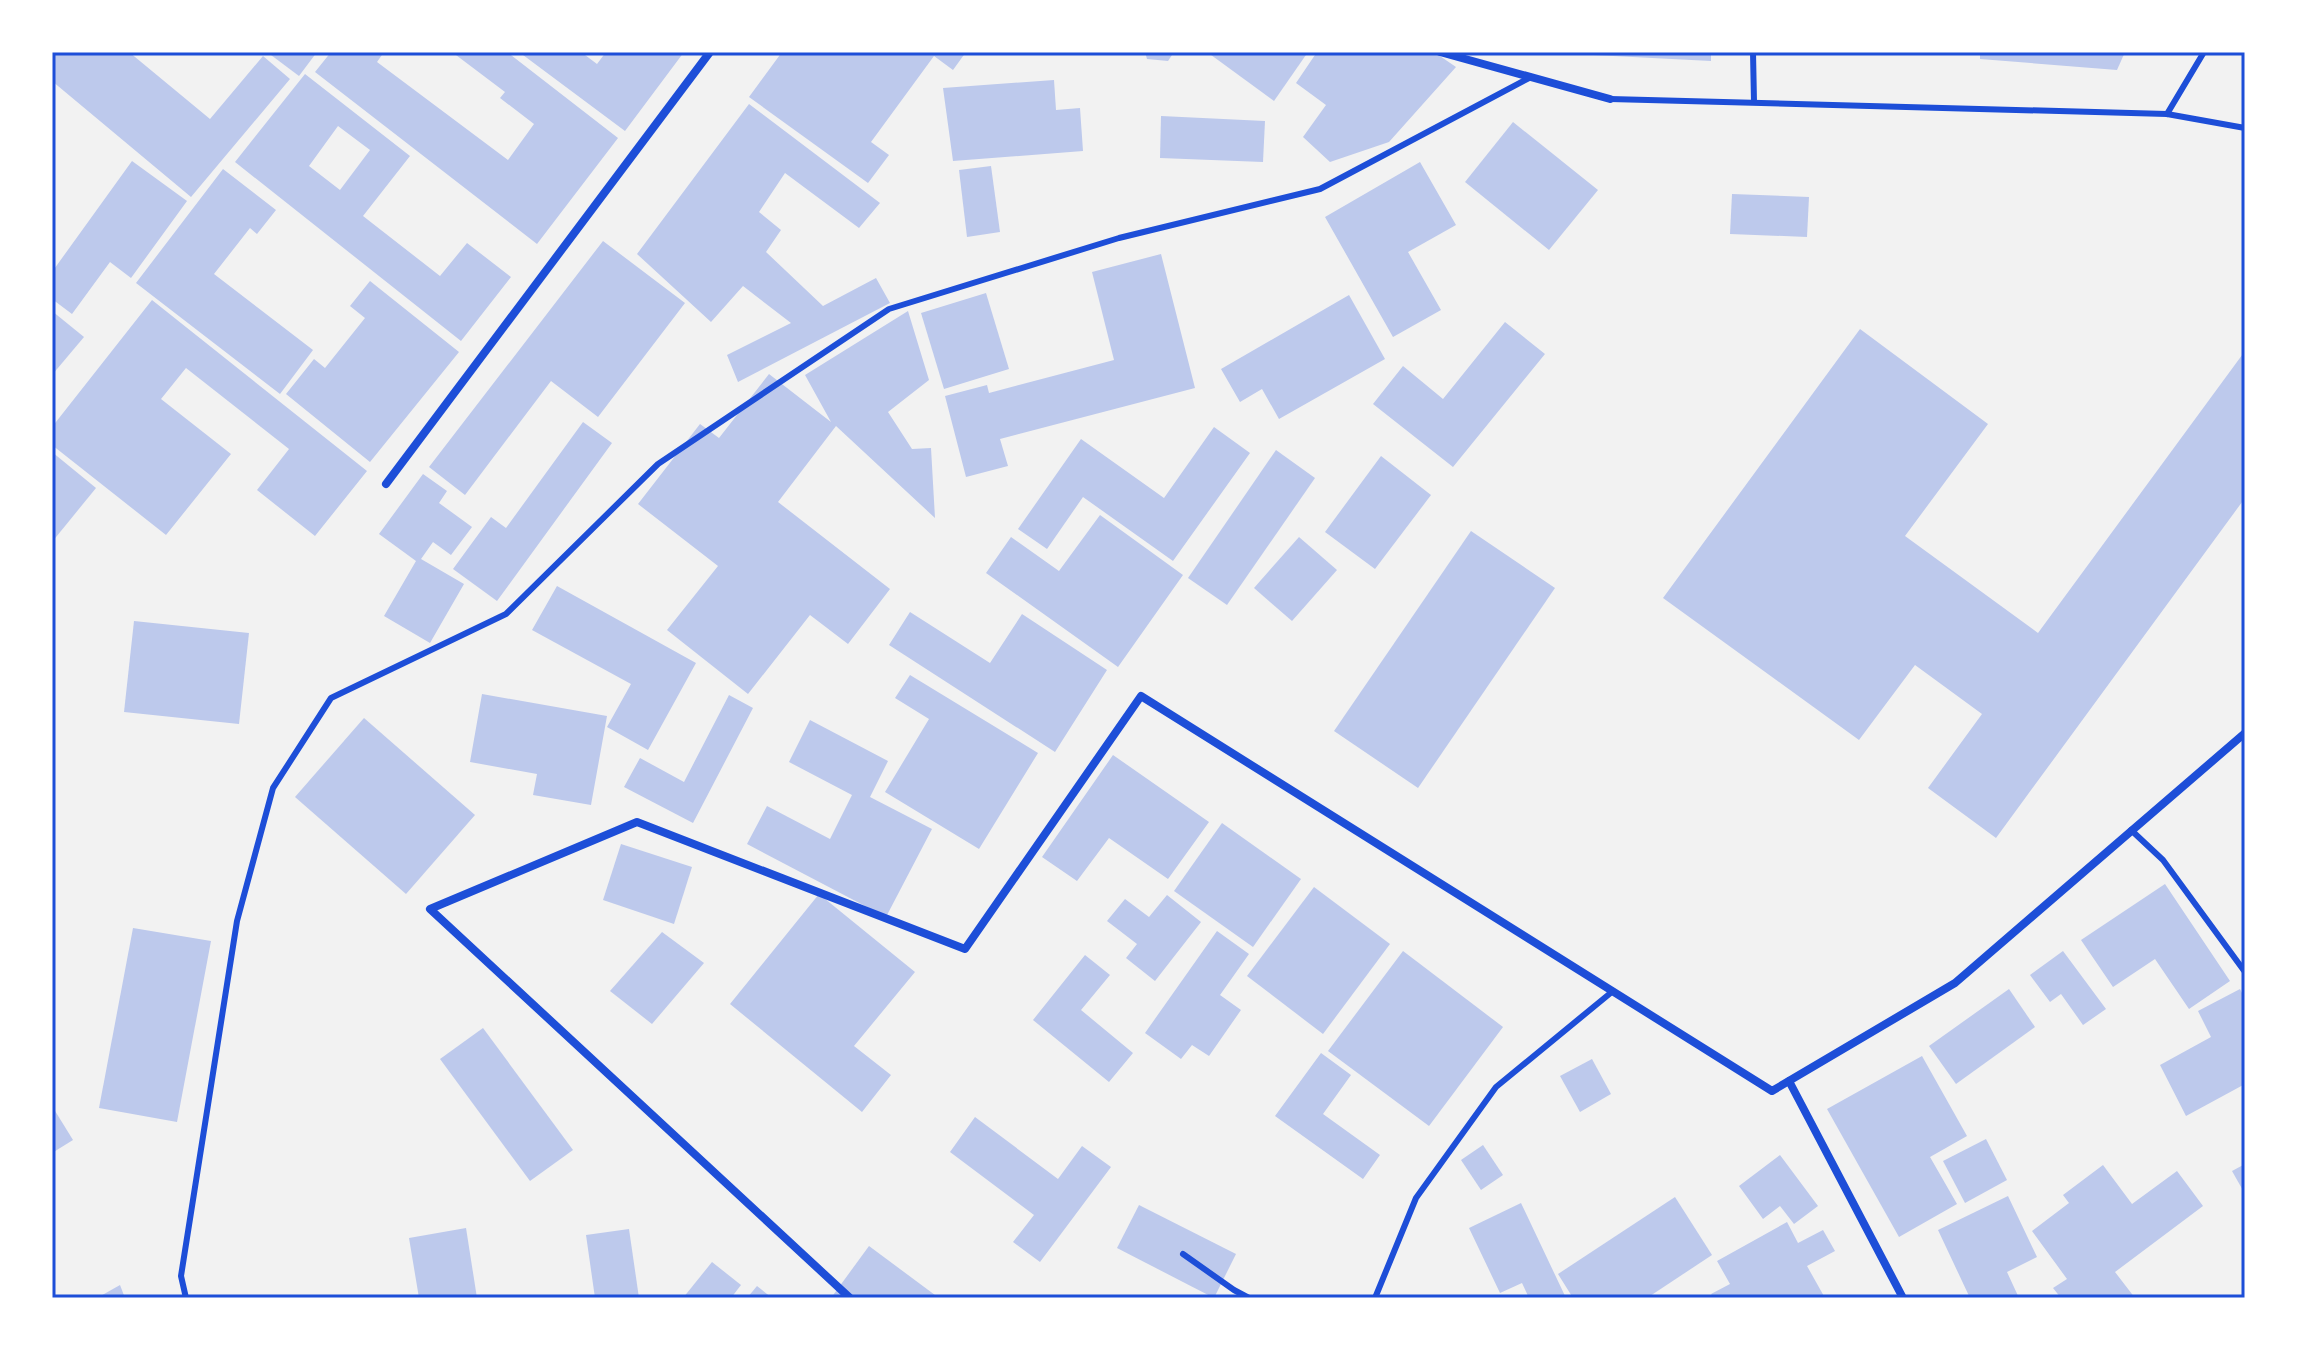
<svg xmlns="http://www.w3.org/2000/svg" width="2297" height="1350" font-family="'Space Grotesk',sans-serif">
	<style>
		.building { fill: #bdc9ec; fill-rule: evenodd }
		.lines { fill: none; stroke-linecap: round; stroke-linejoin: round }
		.service { stroke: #1d4ed8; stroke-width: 6 }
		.minor { stroke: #1d4ed8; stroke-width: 8 }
		.neatline { fill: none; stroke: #1d4ed8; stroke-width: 3 }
	</style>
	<rect width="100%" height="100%" fill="#f2f2f2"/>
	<!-- building -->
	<g class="building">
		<polygon points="52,52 129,52 210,119 263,56 290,79 191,197 52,81"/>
		<polygon points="267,52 317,52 299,76"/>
		<polygon points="331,52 384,52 377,62 508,160 534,124 500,98 505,92 452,52 507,52 618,138 537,244 315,72"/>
		<polygon points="519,52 581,52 597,64 606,52 684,52 625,131"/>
		<polygon points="782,52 966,52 953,70 934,56 871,142 889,155 868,183 749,97"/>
		<polygon points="1145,52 1174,52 1168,61 1147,59"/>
		<polygon points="1207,52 1308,52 1274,101"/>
		<polygon points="1317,52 1434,52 1456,67 1389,142 1330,162 1303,137 1326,105 1296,83"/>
		<polygon points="1574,52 1711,52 1711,61 1574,54"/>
		<polygon points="1980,52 2125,52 2117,70 1980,59"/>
		<path d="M305,74L410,156L363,216L440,276L467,243L511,277L461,341L235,162ZM338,126L370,150L340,190L309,166Z"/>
		<polygon points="1054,80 1056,110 1080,108 1083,151 953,161 943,88"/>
		<polygon points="749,104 880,203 859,228 785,173 759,212 781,230 766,252 823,306 876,278 890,303 738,382 727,355 791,323 743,286 711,322 637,254"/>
		<polygon points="1161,116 1265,121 1263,162 1160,158"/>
		<polygon points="1513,122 1598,190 1549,250 1465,182"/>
		<polygon points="132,161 187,201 131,278 110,262 72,314 52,299 52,272"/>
		<polygon points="1420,162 1456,225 1408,252 1441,310 1393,337 1325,217"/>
		<polygon points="991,166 1000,232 967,237 959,170"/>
		<polygon points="223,169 276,210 257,234 250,228 214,274 313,350 280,394 136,283"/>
		<polygon points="1732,194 1809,197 1807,237 1730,234"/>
		<polygon points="603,241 685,303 598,417 551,381 465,495 429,467"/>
		<polygon points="1161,254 1195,388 1000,439 1008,466 966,477 945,396 987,385 989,393 1114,360 1092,272"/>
		<polygon points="370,281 459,352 370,462 286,394 314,359 325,368 365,318 350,306"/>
		<polygon points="986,293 1009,369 944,389 921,313"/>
		<polygon points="1349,295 1385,359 1279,419 1262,389 1240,402 1221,369"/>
		<polygon points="152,300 367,471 315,536 257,490 289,449 186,368 161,399 231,454 166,535 52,445 52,427"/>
		<polygon points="52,311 84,337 52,375"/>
		<polygon points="908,311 929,380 888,412 912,449 931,448 935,518 836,426 778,502 890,589 848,644 810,615 748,694 667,630 718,566 638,504 700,424 719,438 769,374 831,422 805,375"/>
		<polygon points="1505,322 1545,354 1453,467 1373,404 1403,366 1443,399"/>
		<polygon points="1860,329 1988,424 1905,536 2038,633 2245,351 2245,498 1996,838 1928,788 1982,714 1915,665 1859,740 1663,598"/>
		<polygon points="583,422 612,443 497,601 453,569 491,517 506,528"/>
		<polygon points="1214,427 1250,453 1173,561 1083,497 1047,549 1018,529 1081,439 1164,498"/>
		<polygon points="1276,450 1315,478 1227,605 1188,578"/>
		<polygon points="52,452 96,488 52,542"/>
		<polygon points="1381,456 1431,495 1375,569 1325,532"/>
		<polygon points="423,474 447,491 439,503 472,527 451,555 433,542 421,559 464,584 430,643 384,616 416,561 379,534"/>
		<polygon points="1100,515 1183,575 1118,667 986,573 1011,537 1059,571"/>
		<polygon points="1471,531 1555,588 1418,788 1334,731"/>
		<polygon points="1299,537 1337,570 1292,621 1254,588"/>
		<polygon points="557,586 696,663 648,750 607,727 631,684 532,630"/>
		<polygon points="910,612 990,663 1022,614 1107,670 1055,752 889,645"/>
		<polygon points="134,621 249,633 239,724 124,712"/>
		<polygon points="910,675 1038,753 979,849 885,792 929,719 895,698"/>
		<polygon points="482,694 607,716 591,805 533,795 537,774 470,762"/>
		<polygon points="729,695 753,708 693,823 624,787 640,758 684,782"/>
		<polygon points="364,718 475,815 406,894 295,797"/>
		<polygon points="810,720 888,761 870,797 932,829 886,917 747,844 767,806 830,839 852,795 789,762"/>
		<polygon points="1113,755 1209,822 1168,879 1109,838 1077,881 1042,857"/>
		<polygon points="1222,823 1301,879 1253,947 1174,891"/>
		<polygon points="621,844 692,867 674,924 603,900"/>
		<polygon points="2165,884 2230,981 2189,1009 2155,959 2113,987 2081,940"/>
		<polygon points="1314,887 1390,944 1323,1034 1247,976"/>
		<polygon points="819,894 915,972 854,1046 891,1075 862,1112 730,1004"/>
		<polygon points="1167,895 1201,922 1155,981 1126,958 1137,944 1107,921 1125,899 1149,917"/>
		<polygon points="133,928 211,941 177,1122 99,1108"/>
		<polygon points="1217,931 1249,954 1220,995 1241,1010 1209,1056 1192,1045 1181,1059 1145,1033"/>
		<polygon points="662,932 704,963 652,1024 610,991"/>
		<polygon points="1403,951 1503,1027 1429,1126 1328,1051"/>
		<polygon points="2063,951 2106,1009 2083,1025 2061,994 2050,1002 2030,975"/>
		<polygon points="1085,955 1110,975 1081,1010 1133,1053 1109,1082 1033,1020"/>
		<polygon points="2009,989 2035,1027 1956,1084 1929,1046"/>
		<polygon points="2240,989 2245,999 2245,1084 2186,1116 2160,1065 2211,1037 2198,1011"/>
		<polygon points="483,1028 573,1150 530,1181 440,1059"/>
		<polygon points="1321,1053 1351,1075 1323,1114 1380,1155 1363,1179 1275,1116"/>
		<polygon points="1922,1056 1967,1136 1930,1157 1957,1204 1899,1237 1827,1109"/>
		<polygon points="1592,1059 1611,1094 1580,1112 1560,1076"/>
		<polygon points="52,1106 73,1140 52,1153"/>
		<polygon points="975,1117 1058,1179 1082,1146 1111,1167 1040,1262 1013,1242 1034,1215 950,1152"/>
		<polygon points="1986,1139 2007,1180 1965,1203 1943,1161"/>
		<polygon points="1483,1145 1503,1175 1481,1190 1461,1160"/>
		<polygon points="1780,1155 1818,1206 1794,1224 1780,1206 1763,1219 1739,1186"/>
		<polygon points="2245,1164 2245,1194 2232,1171"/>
		<polygon points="2103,1165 2132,1204 2177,1171 2203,1206 2115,1272 2135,1298 2061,1298 2053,1288 2067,1279 2032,1231 2069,1203 2063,1195"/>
		<polygon points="2008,1196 2037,1257 2007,1272 2019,1298 1970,1298 1938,1230"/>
		<polygon points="1675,1197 1712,1255 1647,1298 1573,1298 1558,1274"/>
		<polygon points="1521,1203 1566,1298 1529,1298 1522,1283 1500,1293 1469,1228"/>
		<polygon points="1139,1205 1236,1254 1214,1298 1117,1248"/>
		<polygon points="1787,1222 1798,1243 1823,1230 1835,1251 1807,1266 1825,1298 1714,1298 1711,1294 1730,1284 1717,1261"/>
		<polygon points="466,1228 477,1298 419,1298 409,1238"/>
		<polygon points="629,1229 639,1298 595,1298 586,1235"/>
		<polygon points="869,1246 939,1298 831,1298"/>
		<polygon points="712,1262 741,1285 731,1298 683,1298"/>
		<polygon points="120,1285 125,1298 97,1298"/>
		<polygon points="757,1286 772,1298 747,1298"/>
	</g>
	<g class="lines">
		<!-- service -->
		<g class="service">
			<polyline points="1753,52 1754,102"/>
			<polyline points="1610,99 2167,114 2245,128"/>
			<polyline points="2167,114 2204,52"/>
			<polyline points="2131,830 2163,860 2245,972"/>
			<polyline points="1183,1254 1234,1290 1249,1298"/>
			<polyline points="186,1298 181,1276 237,921 273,788 331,698 506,614 658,464 889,309 1119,238 1320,189 1531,77"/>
			<polyline points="1375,1298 1416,1198 1496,1087 1613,991"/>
		</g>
		<!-- minor -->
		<g class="minor">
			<polyline points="1440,52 1610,99"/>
			<polyline points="386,484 710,52"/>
			<polyline points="1789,1081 1903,1298"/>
			<polyline points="850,1298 430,909 637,822 965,949 1141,696 1772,1091 1955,983 2245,733"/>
		</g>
	</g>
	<!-- border -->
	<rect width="2297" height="1350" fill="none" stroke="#ffffff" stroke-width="108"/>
	<rect x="54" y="54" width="2189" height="1242" class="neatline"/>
</svg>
